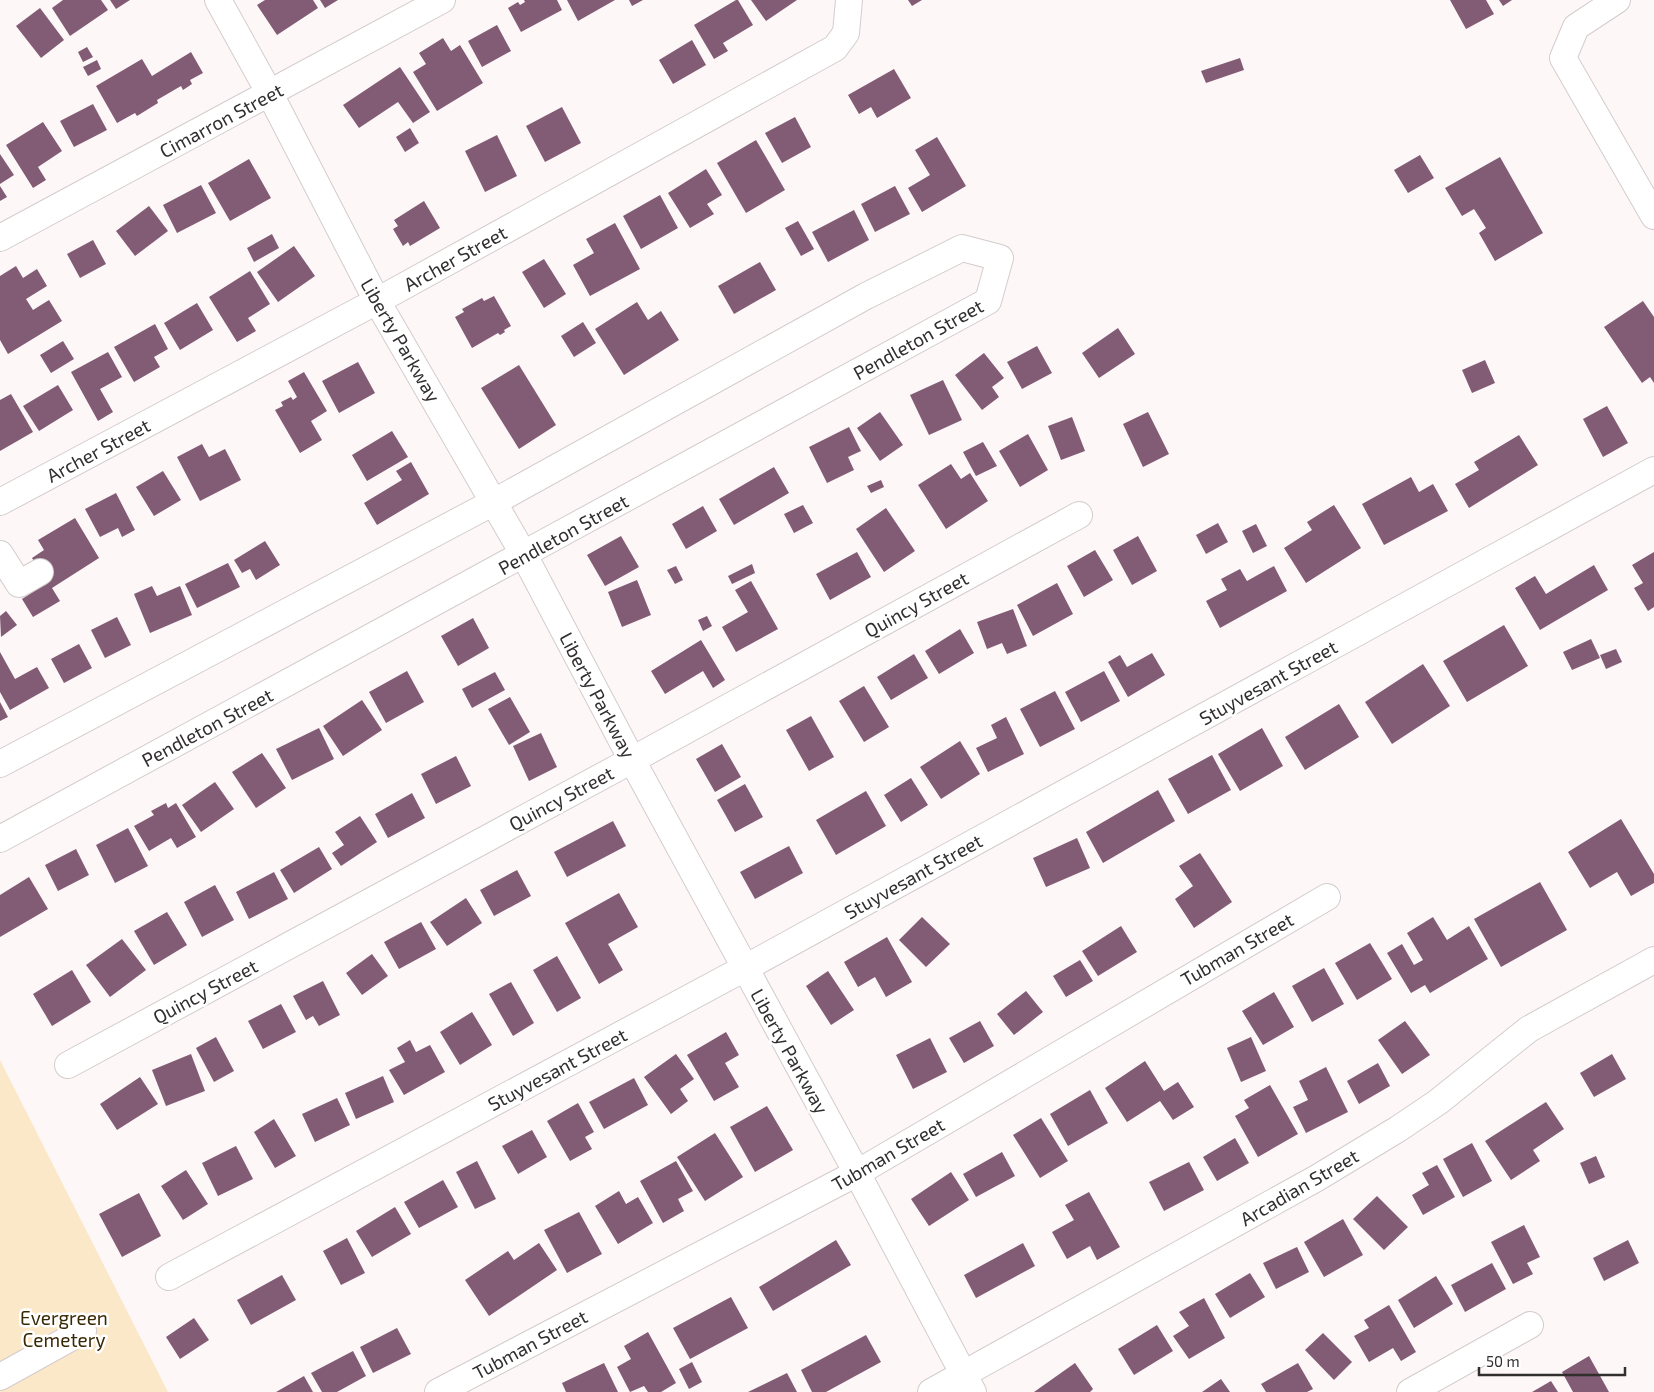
<svg xmlns="http://www.w3.org/2000/svg" width="1654" height="1392" font-family="'Exo 2',sans-serif">
	<style>
		.green { fill: #fae8c9 }
		.building { fill: #825b75 }
		.lines { fill: none; stroke-linecap: round; stroke-linejoin: round }
		.minor-casing { stroke: #d4cccc; stroke-width: 28 }
		.minor { stroke: #fff; stroke-width: 26 }
		.labels { text-anchor: middle; dominant-baseline: central; stroke-width: 5; stroke-linejoin: round; paint-order: stroke }
		.street-label { font-size: 19px; fill: #312e2e; stroke: #fff }
		.park-label { font-size: 19px; fill: #382804; stroke: #fff }
	</style>
	<rect width="100%" height="100%" fill="#fef7f8"/>
	<!-- green -->
	<polygon class="green" points="0,1060 168,1392 0,1392"/>
	<!-- building -->
	<g class="building">
		<polygon points="63,0 101,0 108,10 70,36 52,8"/>
		<polygon points="110,0 130,0 116,9"/>
		<polygon points="265,0 313,0 318,8 277,35 257,5"/>
		<polygon points="320,0 338,0 325,8"/>
		<polygon points="524,0 557,0 562,10 521,32 508,8 518,2 520,5 525,2"/>
		<polygon points="567,0 615,0 578,21"/>
		<polygon points="629,0 643,0 632,6"/>
		<polygon points="736,0 738,0 753,25 723,43 728,51 714,59 694,25"/>
		<polygon points="751,0 797,0 766,21"/>
		<polygon points="908,0 922,0 912,6"/>
		<polygon points="1450,0 1486,0 1494,14 1466,29"/>
		<polygon points="1499,0 1512,0 1503,6"/>
		<polygon points="40,8 64,40 41,58 16,26"/>
		<polygon points="497,25 511,51 482,67 468,41"/>
		<polygon points="443,38 451,51 460,45 483,83 437,111 413,72 426,64 419,53"/>
		<polygon points="692,40 706,65 673,84 659,60"/>
		<polygon points="87,47 93,57 83,62 78,52"/>
		<polygon points="191,52 203,73 190,80 192,84 183,90 181,86 157,100 158,103 137,116 135,113 117,123 96,86 142,59 152,76"/>
		<polygon points="1240,58 1244,70 1206,83 1201,71"/>
		<polygon points="97,60 101,69 88,76 83,67"/>
		<polygon points="400,67 430,112 413,123 398,102 359,128 343,105"/>
		<polygon points="894,69 911,98 877,118 871,107 859,114 848,95"/>
		<polygon points="93,104 107,130 74,147 60,121"/>
		<polygon points="562,107 581,143 545,162 526,126"/>
		<polygon points="795,117 811,147 782,163 765,133"/>
		<polygon points="43,122 62,151 38,167 46,180 33,188 6,145"/>
		<polygon points="410,128 419,143 405,152 396,137"/>
		<polygon points="497,135 517,176 485,192 465,151"/>
		<polygon points="937,137 966,186 922,212 908,188 930,175 915,150"/>
		<polygon points="756,140 785,190 746,213 717,163"/>
		<polygon points="0,154 14,175 0,184"/>
		<polygon points="1420,155 1434,178 1408,193 1394,170"/>
		<polygon points="1500,157 1543,233 1495,261 1479,233 1486,228 1474,209 1462,216 1445,188"/>
		<polygon points="249,159 271,198 230,221 208,183"/>
		<polygon points="706,169 722,195 707,204 714,214 690,228 668,193"/>
		<polygon points="201,185 216,213 177,233 163,205"/>
		<polygon points="0,186 7,197 0,201"/>
		<polygon points="895,186 910,214 875,232 861,204"/>
		<polygon points="660,195 678,228 641,249 623,216"/>
		<polygon points="424,201 440,228 410,246 408,242 403,246 393,229 398,226 394,220"/>
		<polygon points="149,206 168,231 135,256 116,231"/>
		<polygon points="854,210 869,240 828,262 812,232"/>
		<polygon points="798,221 814,249 801,256 785,228"/>
		<polygon points="615,223 640,269 590,296 573,265 594,253 586,239"/>
		<polygon points="272,234 279,248 254,262 247,248"/>
		<polygon points="93,240 106,264 80,278 67,254"/>
		<polygon points="294,246 315,276 278,302 257,272"/>
		<polygon points="544,259 566,294 544,308 522,272"/>
		<polygon points="760,262 776,290 734,314 718,286"/>
		<polygon points="16,266 23,278 37,269 47,286 26,299 33,310 49,300 62,321 8,354 0,340 0,276"/>
		<polygon points="250,271 270,304 248,318 256,331 237,342 209,297"/>
		<polygon points="494,296 511,326 504,330 505,332 500,335 498,333 472,348 455,317 464,312 462,309 482,298 484,301"/>
		<polygon points="1643,301 1654,317 1654,383 1650,377 1642,383 1604,327"/>
		<polygon points="637,302 648,320 661,311 679,340 624,375 595,329"/>
		<polygon points="197,303 213,330 180,350 164,323"/>
		<polygon points="583,322 596,343 574,357 561,336"/>
		<polygon points="155,324 168,349 154,357 160,367 134,382 114,347"/>
		<polygon points="1118,328 1135,354 1099,378 1082,353"/>
		<polygon points="63,341 74,359 51,373 40,355"/>
		<polygon points="1037,346 1052,373 1022,389 1007,362"/>
		<polygon points="108,352 122,377 100,389 113,412 98,421 71,372"/>
		<polygon points="984,353 1004,378 992,387 999,397 982,410 955,375"/>
		<polygon points="1485,360 1495,383 1472,393 1462,370"/>
		<polygon points="358,362 375,393 339,413 322,381"/>
		<polygon points="519,365 556,425 519,449 481,388"/>
		<polygon points="304,372 327,411 311,421 322,440 300,453 275,410 283,406 281,402 291,397 293,400 297,397 288,381"/>
		<polygon points="943,380 962,420 929,435 910,395"/>
		<polygon points="58,385 73,410 39,431 23,406"/>
		<polygon points="11,394 33,432 0,451 0,400"/>
		<polygon points="1607,406 1628,443 1603,457 1583,419"/>
		<polygon points="880,412 903,445 880,461 857,428"/>
		<polygon points="1148,412 1169,454 1143,467 1123,424"/>
		<polygon points="1072,417 1085,451 1061,460 1048,426"/>
		<polygon points="849,427 861,451 848,457 854,470 827,483 809,447"/>
		<polygon points="392,431 408,457 367,481 352,455"/>
		<polygon points="1028,434 1048,470 1020,487 999,451"/>
		<polygon points="1519,435 1538,465 1469,508 1455,484 1479,470 1474,462"/>
		<polygon points="983,442 997,466 976,476 963,452"/>
		<polygon points="202,444 209,457 225,449 241,480 200,501 177,457"/>
		<polygon points="411,462 429,494 377,525 364,503 402,480 396,471"/>
		<polygon points="951,464 961,479 970,473 988,501 946,529 918,485"/>
		<polygon points="774,467 789,493 734,525 719,499"/>
		<polygon points="163,471 181,500 154,516 136,487"/>
		<polygon points="1411,477 1419,492 1433,484 1448,511 1384,545 1362,504"/>
		<polygon points="881,480 884,487 871,493 867,486"/>
		<polygon points="116,493 135,530 122,537 118,528 100,537 85,509"/>
		<polygon points="803,505 813,523 794,533 784,514"/>
		<polygon points="1334,505 1361,548 1306,583 1284,548 1312,530 1307,522"/>
		<polygon points="703,506 717,531 686,549 672,524"/>
		<polygon points="886,508 915,551 884,572 856,529"/>
		<polygon points="75,518 99,558 52,588 60,601 33,617 22,599 47,583 32,558 44,550 38,540"/>
		<polygon points="1218,523 1228,542 1206,554 1196,535"/>
		<polygon points="1256,524 1267,546 1253,553 1242,531"/>
		<polygon points="621,536 639,567 605,586 587,555"/>
		<polygon points="1138,536 1157,571 1132,585 1113,550"/>
		<polygon points="265,541 280,565 256,580 250,569 242,573 234,560"/>
		<polygon points="1095,550 1113,580 1084,597 1067,566"/>
		<polygon points="857,552 871,577 830,600 816,574"/>
		<polygon points="1654,552 1654,607 1648,611 1634,588 1643,583 1632,565"/>
		<polygon points="228,563 240,587 197,608 185,584"/>
		<polygon points="752,564 755,573 732,584 728,576"/>
		<polygon points="1594,565 1608,590 1540,630 1515,588 1535,576 1546,594"/>
		<polygon points="676,566 683,580 675,584 667,570"/>
		<polygon points="1274,566 1287,591 1220,628 1206,601 1227,590 1221,579 1240,569 1247,581"/>
		<polygon points="637,580 651,615 622,627 608,592"/>
		<polygon points="751,581 778,629 736,652 722,627 748,612 735,590"/>
		<polygon points="1057,583 1073,614 1033,636 1017,605"/>
		<polygon points="152,586 157,596 180,586 192,615 150,633 134,594"/>
		<polygon points="1013,609 1027,646 1007,654 1002,643 987,649 977,622"/>
		<polygon points="6,611 17,625 1,637 0,616"/>
		<polygon points="707,616 712,626 703,631 698,620"/>
		<polygon points="117,617 131,645 105,658 91,630"/>
		<polygon points="473,618 489,648 458,666 441,636"/>
		<polygon points="1504,625 1528,666 1467,702 1443,661"/>
		<polygon points="960,629 974,653 939,674 925,651"/>
		<polygon points="1591,639 1600,658 1572,670 1563,652"/>
		<polygon points="701,640 725,680 713,688 703,671 665,694 651,671"/>
		<polygon points="79,644 92,668 64,683 51,659"/>
		<polygon points="1616,649 1622,662 1606,669 1600,655"/>
		<polygon points="0,652 15,679 37,667 49,688 10,710 0,692"/>
		<polygon points="1152,653 1165,675 1128,697 1108,662 1120,655 1127,667"/>
		<polygon points="914,654 928,678 891,700 877,677"/>
		<polygon points="1423,664 1450,706 1392,744 1365,702"/>
		<polygon points="407,671 424,702 386,723 369,692"/>
		<polygon points="1104,671 1120,701 1081,722 1065,692"/>
		<polygon points="495,672 505,690 472,708 462,689"/>
		<polygon points="864,686 889,727 864,742 839,701"/>
		<polygon points="1055,691 1075,729 1040,747 1020,709"/>
		<polygon points="510,697 530,732 509,745 488,709"/>
		<polygon points="362,700 382,730 343,756 323,726"/>
		<polygon points="0,702 8,717 0,721"/>
		<polygon points="1339,704 1359,737 1305,770 1285,737"/>
		<polygon points="811,716 834,757 809,771 786,730"/>
		<polygon points="1006,717 1024,754 988,772 976,748 997,738 991,725"/>
		<polygon points="319,728 334,759 292,780 276,749"/>
		<polygon points="1262,728 1283,766 1240,791 1218,754"/>
		<polygon points="541,733 557,767 529,781 513,746"/>
		<polygon points="960,741 980,774 941,799 920,767"/>
		<polygon points="722,744 741,777 715,792 696,759"/>
		<polygon points="262,753 286,788 256,808 232,772"/>
		<polygon points="1212,755 1231,790 1188,814 1168,779"/>
		<polygon points="456,756 471,786 436,804 421,774"/>
		<polygon points="911,778 928,805 901,822 884,795"/>
		<polygon points="215,782 234,809 201,832 182,805"/>
		<polygon points="745,784 763,817 735,832 717,800"/>
		<polygon points="1158,790 1175,821 1103,863 1086,832"/>
		<polygon points="866,791 886,826 836,855 816,820"/>
		<polygon points="412,793 425,818 388,838 375,814"/>
		<polygon points="166,803 168,808 176,803 196,837 177,848 171,838 149,851 134,826 154,815 151,811"/>
		<polygon points="360,816 377,842 341,866 332,853 344,845 335,832"/>
		<polygon points="1621,819 1654,874 1654,883 1631,896 1617,872 1590,888 1568,852"/>
		<polygon points="613,821 626,846 567,877 554,852"/>
		<polygon points="128,828 148,866 115,883 96,845"/>
		<polygon points="1077,838 1090,868 1046,887 1033,858"/>
		<polygon points="789,846 803,873 755,899 740,872"/>
		<polygon points="319,847 332,869 294,893 280,870"/>
		<polygon points="76,849 89,875 58,891 45,865"/>
		<polygon points="1200,853 1232,902 1194,928 1175,899 1193,886 1179,866"/>
		<polygon points="517,870 531,896 494,916 480,890"/>
		<polygon points="274,872 288,899 249,919 236,892"/>
		<polygon points="29,877 48,909 0,937 0,895"/>
		<polygon points="1540,882 1567,930 1501,967 1474,919"/>
		<polygon points="215,885 234,920 202,937 184,902"/>
		<polygon points="619,893 638,927 608,944 623,970 599,984 565,923"/>
		<polygon points="466,898 482,923 447,946 430,922"/>
		<polygon points="167,912 187,945 154,965 134,931"/>
		<polygon points="922,917 950,944 926,967 899,940"/>
		<polygon points="1433,917 1447,940 1469,926 1488,959 1430,993 1425,985 1411,993 1387,953 1402,944 1414,965 1423,960 1407,933"/>
		<polygon points="421,922 436,949 399,969 384,942"/>
		<polygon points="1121,926 1137,952 1098,976 1082,951"/>
		<polygon points="887,937 912,982 886,997 875,977 858,987 844,962"/>
		<polygon points="122,939 146,970 110,997 86,965"/>
		<polygon points="1370,943 1392,979 1357,1000 1335,963"/>
		<polygon points="372,954 388,976 362,995 346,973"/>
		<polygon points="557,956 581,998 557,1012 533,970"/>
		<polygon points="1080,960 1093,981 1066,997 1053,976"/>
		<polygon points="1324,968 1344,1004 1312,1022 1292,986"/>
		<polygon points="72,970 91,1002 52,1026 33,994"/>
		<polygon points="828,971 854,1010 831,1025 806,986"/>
		<polygon points="323,981 340,1015 319,1026 313,1016 306,1020 293,996"/>
		<polygon points="511,982 534,1023 513,1036 489,994"/>
		<polygon points="1026,991 1043,1012 1014,1035 997,1014"/>
		<polygon points="1274,992 1294,1027 1263,1045 1242,1011"/>
		<polygon points="281,1004 296,1032 263,1049 248,1021"/>
		<polygon points="472,1012 492,1045 460,1065 440,1032"/>
		<polygon points="980,1021 994,1046 964,1063 949,1038"/>
		<polygon points="1405,1021 1430,1055 1402,1074 1378,1040"/>
		<polygon points="726,1032 739,1055 725,1063 739,1087 714,1101 687,1055"/>
		<polygon points="216,1037 234,1071 214,1082 196,1048"/>
		<polygon points="1251,1037 1266,1071 1241,1082 1227,1048"/>
		<polygon points="930,1038 947,1072 913,1089 896,1055"/>
		<polygon points="410,1040 416,1052 430,1045 445,1072 404,1095 389,1070 405,1062 397,1048"/>
		<polygon points="191,1054 205,1091 166,1106 152,1070"/>
		<polygon points="676,1054 694,1079 680,1089 688,1101 671,1114 644,1077"/>
		<polygon points="1612,1054 1626,1079 1594,1097 1580,1073"/>
		<polygon points="1145,1061 1164,1091 1178,1082 1194,1107 1173,1120 1160,1101 1127,1122 1105,1088"/>
		<polygon points="1378,1063 1390,1086 1359,1104 1347,1081"/>
		<polygon points="1326,1067 1348,1112 1306,1133 1293,1107 1308,1100 1299,1081"/>
		<polygon points="383,1076 394,1102 356,1119 345,1093"/>
		<polygon points="140,1077 158,1104 117,1130 100,1104"/>
		<polygon points="634,1078 648,1105 604,1129 589,1102"/>
		<polygon points="1270,1085 1298,1134 1258,1157 1235,1116 1249,1108 1244,1100"/>
		<polygon points="1090,1090 1108,1123 1068,1146 1050,1114"/>
		<polygon points="337,1098 350,1125 315,1142 302,1114"/>
		<polygon points="1546,1102 1564,1129 1533,1150 1540,1161 1511,1180 1485,1141"/>
		<polygon points="578,1103 594,1132 585,1137 592,1149 570,1161 547,1121"/>
		<polygon points="767,1106 793,1150 755,1172 730,1127"/>
		<polygon points="1041,1118 1068,1161 1040,1178 1013,1135"/>
		<polygon points="274,1119 296,1156 275,1168 254,1132"/>
		<polygon points="532,1130 547,1157 518,1174 502,1146"/>
		<polygon points="715,1133 743,1177 705,1201 677,1157"/>
		<polygon points="1235,1138 1249,1163 1217,1181 1203,1157"/>
		<polygon points="1472,1143 1492,1181 1463,1197 1443,1159"/>
		<polygon points="236,1146 253,1179 218,1196 202,1163"/>
		<polygon points="1002,1152 1015,1176 976,1197 963,1174"/>
		<polygon points="1596,1156 1605,1177 1589,1184 1580,1163"/>
		<polygon points="477,1161 496,1199 475,1209 456,1172"/>
		<polygon points="676,1161 693,1191 678,1199 684,1211 663,1223 640,1181"/>
		<polygon points="1189,1162 1204,1190 1164,1211 1149,1182"/>
		<polygon points="1437,1165 1455,1197 1423,1215 1412,1195 1429,1185 1422,1173"/>
		<polygon points="186,1170 208,1204 183,1220 161,1186"/>
		<polygon points="951,1172 969,1200 929,1226 911,1199"/>
		<polygon points="443,1180 458,1207 419,1228 404,1202"/>
		<polygon points="619,1191 626,1204 638,1197 653,1223 618,1244 595,1206"/>
		<polygon points="1089,1192 1120,1247 1097,1260 1090,1246 1067,1259 1052,1232 1074,1220 1065,1205"/>
		<polygon points="139,1193 161,1236 122,1257 99,1214"/>
		<polygon points="1377,1196 1408,1227 1384,1250 1353,1219"/>
		<polygon points="395,1207 411,1234 372,1257 356,1231"/>
		<polygon points="579,1212 602,1254 567,1273 544,1230"/>
		<polygon points="1343,1219 1363,1255 1324,1277 1304,1242"/>
		<polygon points="1524,1225 1540,1257 1527,1263 1533,1274 1513,1284 1491,1242"/>
		<polygon points="347,1238 365,1273 341,1285 323,1251"/>
		<polygon points="836,1240 851,1265 773,1311 759,1287"/>
		<polygon points="1628,1240 1639,1263 1604,1281 1593,1258"/>
		<polygon points="539,1243 557,1270 489,1316 465,1280 508,1251 514,1260"/>
		<polygon points="1023,1243 1035,1266 976,1298 964,1275"/>
		<polygon points="1297,1247 1309,1272 1276,1289 1263,1263"/>
		<polygon points="1492,1263 1506,1289 1465,1312 1451,1285"/>
		<polygon points="1250,1273 1265,1297 1230,1318 1215,1294"/>
		<polygon points="282,1275 296,1300 251,1325 237,1300"/>
		<polygon points="1436,1276 1453,1304 1414,1328 1398,1300"/>
		<polygon points="731,1297 748,1328 690,1359 673,1328"/>
		<polygon points="1204,1298 1225,1338 1189,1359 1173,1336 1189,1326 1179,1312"/>
		<polygon points="1389,1305 1416,1352 1401,1361 1393,1348 1369,1362 1354,1336 1369,1328 1364,1320"/>
		<polygon points="194,1318 209,1340 180,1359 166,1337"/>
		<polygon points="1157,1325 1173,1351 1134,1375 1118,1349"/>
		<polygon points="397,1328 411,1354 373,1373 360,1347"/>
		<polygon points="648,1332 676,1383 661,1392 648,1392 644,1386 630,1392 617,1367 631,1359 624,1346"/>
		<polygon points="1323,1333 1352,1362 1334,1380 1305,1350"/>
		<polygon points="866,1335 881,1362 826,1392 812,1392 801,1370"/>
		<polygon points="353,1351 366,1376 337,1392 322,1392 311,1373"/>
		<polygon points="1589,1356 1609,1392 1573,1392 1562,1372"/>
		<polygon points="692,1362 702,1382 689,1389 679,1369"/>
		<polygon points="604,1363 618,1392 566,1392 562,1383"/>
		<polygon points="1075,1363 1093,1389 1090,1392 1034,1392"/>
		<polygon points="1298,1363 1313,1389 1307,1392 1266,1392 1261,1384"/>
		<polygon points="787,1373 797,1392 748,1392"/>
		<polygon points="304,1376 313,1392 276,1392"/>
		<polygon points="1221,1379 1230,1392 1202,1392"/>
		<polygon points="1551,1381 1558,1392 1532,1392"/>
	</g>
	<g class="lines">
		<defs>
			<g id="minor">
				<polyline points="218,0 270,94 377,301 524,555 632,760 857,1173 973,1392"/>
				<polyline points="1617,0 1576,27 1563,58 1654,216"/>
				<polyline points="0,238 442,0"/>
				<polyline points="0,502 377,301 835,48 846,33 849,0"/>
				<polyline points="0,554 19,584 40,572"/>
				<polyline points="0,764 494,502 866,296 962,248 1000,258 988,301 0,839"/>
				<polyline points="68,1065 632,760 1079,515"/>
				<polyline points="169,1277 745,968 1654,470"/>
				<polyline points="0,1377 83,1331"/>
				<polyline points="438,1392 857,1173 1327,897"/>
				<polyline points="931,1392 1317,1178 1398,1129 1438,1102 1529,1029 1654,960"/>
				<polyline points="1410,1392 1530,1325"/>
			</g>
		</defs>
		<!-- minor casing -->
		<use href="#minor" class="minor-casing"/>
		<!-- minor -->
		<use href="#minor" class="minor"/>
	</g>
	<g class="labels">
		<!-- street labels -->
		<g class="street-label">
			<text transform="translate(221 120) rotate(-28)">Cimarron Street</text>
			<text transform="translate(455 258) rotate(-29)">Archer Street</text>
			<text transform="translate(918 339) rotate(-29)">Pendleton Street</text>
			<text transform="translate(401 340) rotate(60)">Liberty Parkway</text>
			<text transform="translate(98 450) rotate(-28)">Archer Street</text>
			<text transform="translate(563 534) rotate(-29)">Pendleton Street</text>
			<text transform="translate(916 604) rotate(-29)">Quincy Street</text>
			<text transform="translate(1268 682) rotate(-29)">Stuyvesant Street</text>
			<text transform="translate(598 695) rotate(62)">Liberty Parkway</text>
			<text transform="translate(207 727) rotate(-28)">Pendleton Street</text>
			<text transform="translate(561 798) rotate(-28)">Quincy Street</text>
			<text transform="translate(913 876) rotate(-29)">Stuyvesant Street</text>
			<text transform="translate(1237 949) rotate(-30)">Tubman Street</text>
			<text transform="translate(205 991) rotate(-28)">Quincy Street</text>
			<text transform="translate(790 1051) rotate(61)">Liberty Parkway</text>
			<text transform="translate(557 1069) rotate(-28)">Stuyvesant Street</text>
			<text transform="translate(888 1154) rotate(-30)">Tubman Street</text>
			<text transform="translate(1299 1187) rotate(-30)">Arcadian Street</text>
			<text transform="translate(530 1344) rotate(-28)">Tubman Street</text>
		</g>
		<!-- park labels -->
		<g class="park-label">
			<text x="64" y="1317">Evergreen<tspan x="64" dy="22">Cemetery</tspan></text>
		</g>
	</g>
	<!-- scale -->
	<path d="M1479 1367v8h146v-8" fill="none" stroke="#312e2e" stroke-width="2.5"/>
	<text x="1486" y="1367" font-size="15" fill="#312e2e" stroke="#ffffff" stroke-width="4" paint-order="stroke">50 m</text>
</svg>
